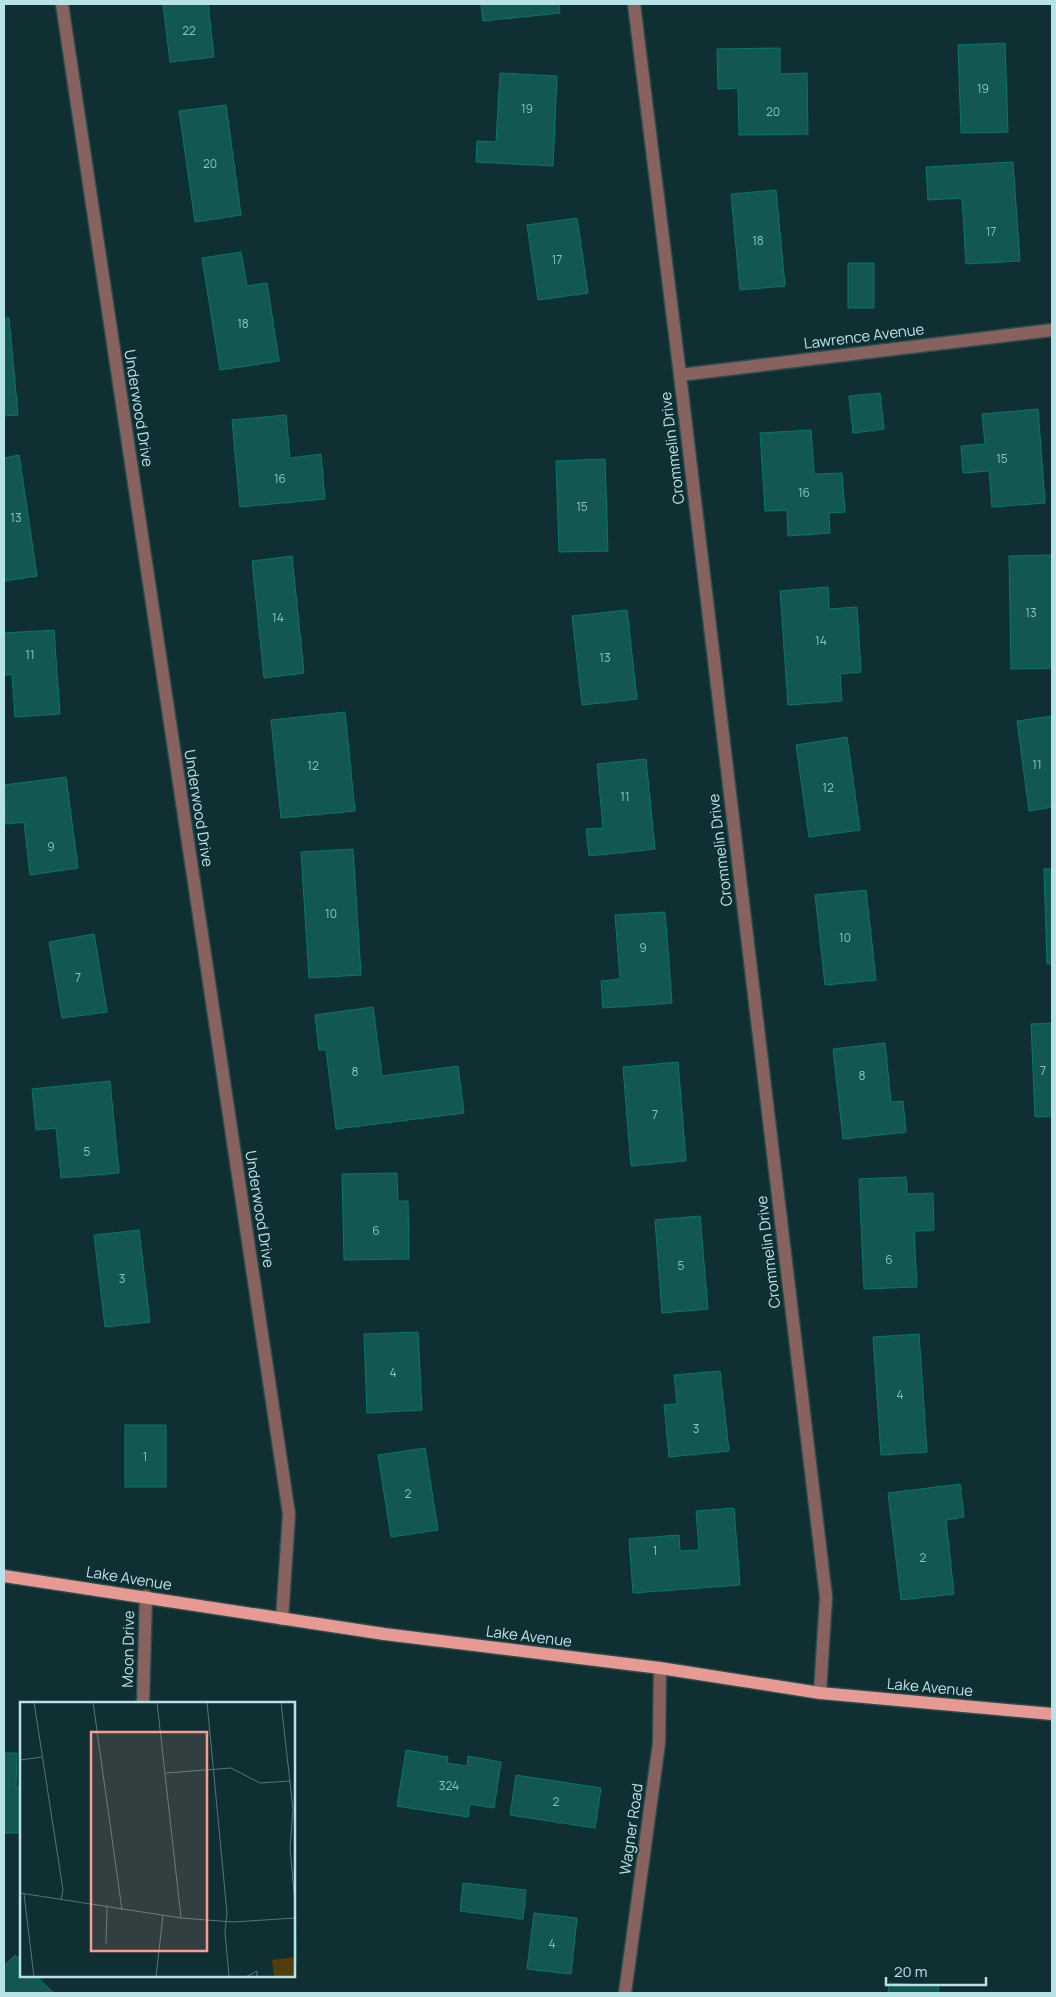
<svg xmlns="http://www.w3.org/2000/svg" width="1056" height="1997" font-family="Manrope,sans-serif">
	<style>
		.building { fill: #125750; stroke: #00796f }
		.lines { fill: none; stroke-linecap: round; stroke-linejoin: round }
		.minor-casing { stroke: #2b4c4f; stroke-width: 15 }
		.major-casing { stroke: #2b4c4f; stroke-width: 15 }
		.minor { stroke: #88625f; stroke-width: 12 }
		.major { stroke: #e79993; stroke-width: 12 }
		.labels { text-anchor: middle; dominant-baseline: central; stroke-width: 4; stroke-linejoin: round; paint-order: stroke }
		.number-label { font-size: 12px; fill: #8ec0c1 }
		.street-label { font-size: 15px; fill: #b7e3e7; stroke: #102f32 }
		.inset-road { fill: none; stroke: #53777a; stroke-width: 1 }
		.view { fill: #f59c96; fill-opacity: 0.15; stroke: #f59c96; stroke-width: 2.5 }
		.inset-edge { fill: none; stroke: #b7e3e7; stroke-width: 2.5 }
	</style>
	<rect width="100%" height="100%" fill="#102f32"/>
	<!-- building -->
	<g class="building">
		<polygon points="163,4 208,4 214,57 170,62"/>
		<polygon points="481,4 559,4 560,13 483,21"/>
		<polygon points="1005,43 1008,132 961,133 958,45"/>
		<polygon points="780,48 780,74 807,73 808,134 739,135 738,88 718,89 717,49"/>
		<polygon points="500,73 557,76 553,166 476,162 477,141 496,142"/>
		<polygon points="226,105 241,215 195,222 179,111"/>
		<polygon points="1013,162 1020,261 966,264 962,198 928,200 926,167"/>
		<polygon points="776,190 785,286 740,290 731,194"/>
		<polygon points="577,218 588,293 538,300 527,225"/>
		<polygon points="241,252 247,286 267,283 279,361 220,370 202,258"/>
		<rect x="848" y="263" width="26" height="45"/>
		<polygon points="4,318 9,318 18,415 4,416"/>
		<polygon points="880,393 884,429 853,433 849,396"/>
		<polygon points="1038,409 1045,503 992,507 989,471 963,473 961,446 985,444 982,414"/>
		<polygon points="286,415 290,458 321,454 325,499 240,507 232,420"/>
		<polygon points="811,430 814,474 842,473 845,512 829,513 830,533 788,536 787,510 765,511 760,433"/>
		<polygon points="19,455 37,576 4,581 4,458"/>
		<polygon points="605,459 608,551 559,552 556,461"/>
		<polygon points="1052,555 1052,668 1011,669 1009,556"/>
		<polygon points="292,556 304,673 264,678 252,561"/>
		<polygon points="828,587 829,609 857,607 861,672 840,674 842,701 788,705 780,591"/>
		<polygon points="627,610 637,699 582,705 572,616"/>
		<polygon points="54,630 60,714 15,717 12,674 4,675 4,633"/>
		<polygon points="345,712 355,811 281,818 271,720"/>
		<polygon points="1052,716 1052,807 1029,811 1017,721"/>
		<polygon points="847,737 860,830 809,837 796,745"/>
		<polygon points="646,759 655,849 589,856 586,829 603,828 597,764"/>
		<polygon points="66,777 78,868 30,875 24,822 6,824 4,785"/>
		<polygon points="353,849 361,975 309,978 301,852"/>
		<polygon points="1044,869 1052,869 1052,964 1047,964"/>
		<polygon points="866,890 876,980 825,985 815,895"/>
		<polygon points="665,912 672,1003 603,1008 601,981 620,979 615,915"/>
		<polygon points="94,934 107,1012 62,1018 49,942"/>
		<polygon points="373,1007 382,1076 458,1066 464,1113 336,1129 326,1050 319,1050 315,1015"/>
		<polygon points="1052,1023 1052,1116 1035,1117 1031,1024"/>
		<polygon points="885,1043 891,1102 903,1101 906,1132 843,1139 833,1049"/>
		<polygon points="678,1062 686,1161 631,1166 623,1067"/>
		<polygon points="110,1081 119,1173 61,1178 56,1128 36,1130 32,1089"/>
		<polygon points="397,1173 398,1201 408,1201 409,1259 344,1260 342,1174"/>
		<polygon points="906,1177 907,1194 933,1193 934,1230 914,1231 917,1287 864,1289 859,1179"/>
		<polygon points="700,1216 708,1309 662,1313 655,1220"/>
		<polygon points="139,1230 150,1322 105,1327 94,1235"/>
		<polygon points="418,1332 422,1410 367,1413 364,1334"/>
		<polygon points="919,1334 927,1452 881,1455 873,1337"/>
		<polygon points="720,1371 729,1451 669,1457 664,1405 677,1404 674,1375"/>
		<rect x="125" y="1425" width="41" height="62"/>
		<polygon points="425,1448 438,1530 391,1537 378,1455"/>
		<polygon points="960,1484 964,1517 946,1520 954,1594 901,1600 888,1493"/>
		<polygon points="734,1508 740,1585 633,1593 629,1539 679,1535 680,1551 699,1550 696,1511"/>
		<polygon points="406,1750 448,1757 447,1763 467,1766 468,1756 501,1762 494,1808 470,1804 468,1817 397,1806"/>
		<polygon points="4,1753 17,1753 16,1787 21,1787 21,1833 4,1833"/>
		<polygon points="516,1775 601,1788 595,1828 510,1815"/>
		<polygon points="294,1851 295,1851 296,1962 294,1962"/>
		<polygon points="463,1883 526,1890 523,1919 460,1911"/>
		<polygon points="534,1913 577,1918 571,1974 527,1969"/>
		<polygon points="15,1955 21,1961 21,1976 36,1976 54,1993 4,1993 4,1966"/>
		<polygon points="889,1983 939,1986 938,1993 888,1993"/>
	</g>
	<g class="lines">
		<defs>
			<g id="minor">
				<polyline points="62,4 289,1514 282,1619"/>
				<polyline points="634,4 680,375 826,1597 820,1693"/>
				<polyline points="680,375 1052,330"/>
				<polyline points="143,1703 146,1596"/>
				<polyline points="625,1993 659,1743 660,1668"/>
			</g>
			<polyline id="major" points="4,1576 384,1634 660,1668 820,1693 1052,1714"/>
		</defs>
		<!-- minor casing -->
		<use href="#minor" class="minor-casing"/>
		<!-- major casing -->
		<use href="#major" class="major-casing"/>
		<!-- minor -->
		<use href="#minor" class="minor"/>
		<!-- major -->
		<use href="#major" class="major"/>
	</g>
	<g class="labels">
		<!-- number labels -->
		<g class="number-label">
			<text x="189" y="30">22</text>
			<text x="983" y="88">19</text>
			<text x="527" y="108">19</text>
			<text x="773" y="111">20</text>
			<text x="210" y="163">20</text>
			<text x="991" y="231">17</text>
			<text x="758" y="240">18</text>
			<text x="557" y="259">17</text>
			<text x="243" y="323">18</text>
			<text x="1002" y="458">15</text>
			<text x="280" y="478">16</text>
			<text x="804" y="492">16</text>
			<text x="582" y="506">15</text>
			<text x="16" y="517">13</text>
			<text x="1031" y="612">13</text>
			<text x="278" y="617">14</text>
			<text x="821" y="640">14</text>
			<text x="30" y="654">11</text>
			<text x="605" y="657">13</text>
			<text x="1037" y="764">11</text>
			<text x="313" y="765">12</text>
			<text x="828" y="787">12</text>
			<text x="625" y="796">11</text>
			<text x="51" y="846">9</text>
			<text x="331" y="913">10</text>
			<text x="845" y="937">10</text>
			<text x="643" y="947">9</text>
			<text x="78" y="977">7</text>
			<text x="1043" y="1070">7</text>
			<text x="355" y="1071">8</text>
			<text x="862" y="1075">8</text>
			<text x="655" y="1114">7</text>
			<text x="87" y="1151">5</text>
			<text x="376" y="1230">6</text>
			<text x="889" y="1259">6</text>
			<text x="681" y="1265">5</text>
			<text x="122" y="1278">3</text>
			<text x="393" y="1372">4</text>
			<text x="900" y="1394">4</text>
			<text x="696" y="1428">3</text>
			<text x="145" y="1456">1</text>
			<text x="408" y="1493">2</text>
			<text x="655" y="1550">1</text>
			<text x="923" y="1557">2</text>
			<text x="449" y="1785">324</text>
			<text x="556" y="1801">2</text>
			<text x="552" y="1943">4</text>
		</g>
		<!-- street labels -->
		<g class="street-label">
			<text transform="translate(864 336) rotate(-7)">Lawrence Avenue</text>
			<text transform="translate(139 408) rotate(81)">Underwood Drive</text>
			<text transform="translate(672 448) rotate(-97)">Crommelin Drive</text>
			<text transform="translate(199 808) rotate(81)">Underwood Drive</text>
			<text transform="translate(720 850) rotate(-97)">Crommelin Drive</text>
			<text transform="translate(260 1209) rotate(81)">Underwood Drive</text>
			<text transform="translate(768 1252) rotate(-97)">Crommelin Drive</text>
			<text transform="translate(129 1578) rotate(9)">Lake Avenue</text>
			<text transform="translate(529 1636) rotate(7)">Lake Avenue</text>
			<text transform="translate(128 1649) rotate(-89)">Moon Drive</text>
			<text transform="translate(930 1687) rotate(5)">Lake Avenue</text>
			<text transform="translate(631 1829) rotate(-82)">Wagner Road</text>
		</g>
	</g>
	<!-- overview -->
	<g transform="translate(20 1702)">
		<rect width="275" height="275" fill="#102f32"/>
		<path d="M275,255V275H254L252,258Z" fill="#513d0e"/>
		<path class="inset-road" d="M14,0L43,188L41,198M73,0L102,208M137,0L161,216M187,0L207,211L205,230L209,275M261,0L273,107L270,146L275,202M0,58L22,55M146,71L211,66L240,81L270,79M0,191L161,216L213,220L275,216M4,192L14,275M86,242L87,205M136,275L143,213M226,275L237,269V275"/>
		<path class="view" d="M71,30H187V249H71Z"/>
		<rect width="275" height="275" class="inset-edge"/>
	</g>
	<!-- border -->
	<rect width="1056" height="1997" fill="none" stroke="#b7e3e7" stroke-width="10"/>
	<!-- scale -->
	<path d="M886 1977v8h100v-8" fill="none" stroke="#b7e3e7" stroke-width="2.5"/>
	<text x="894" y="1977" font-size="15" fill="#b7e3e7" stroke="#102f32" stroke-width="4" paint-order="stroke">20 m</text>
</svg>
